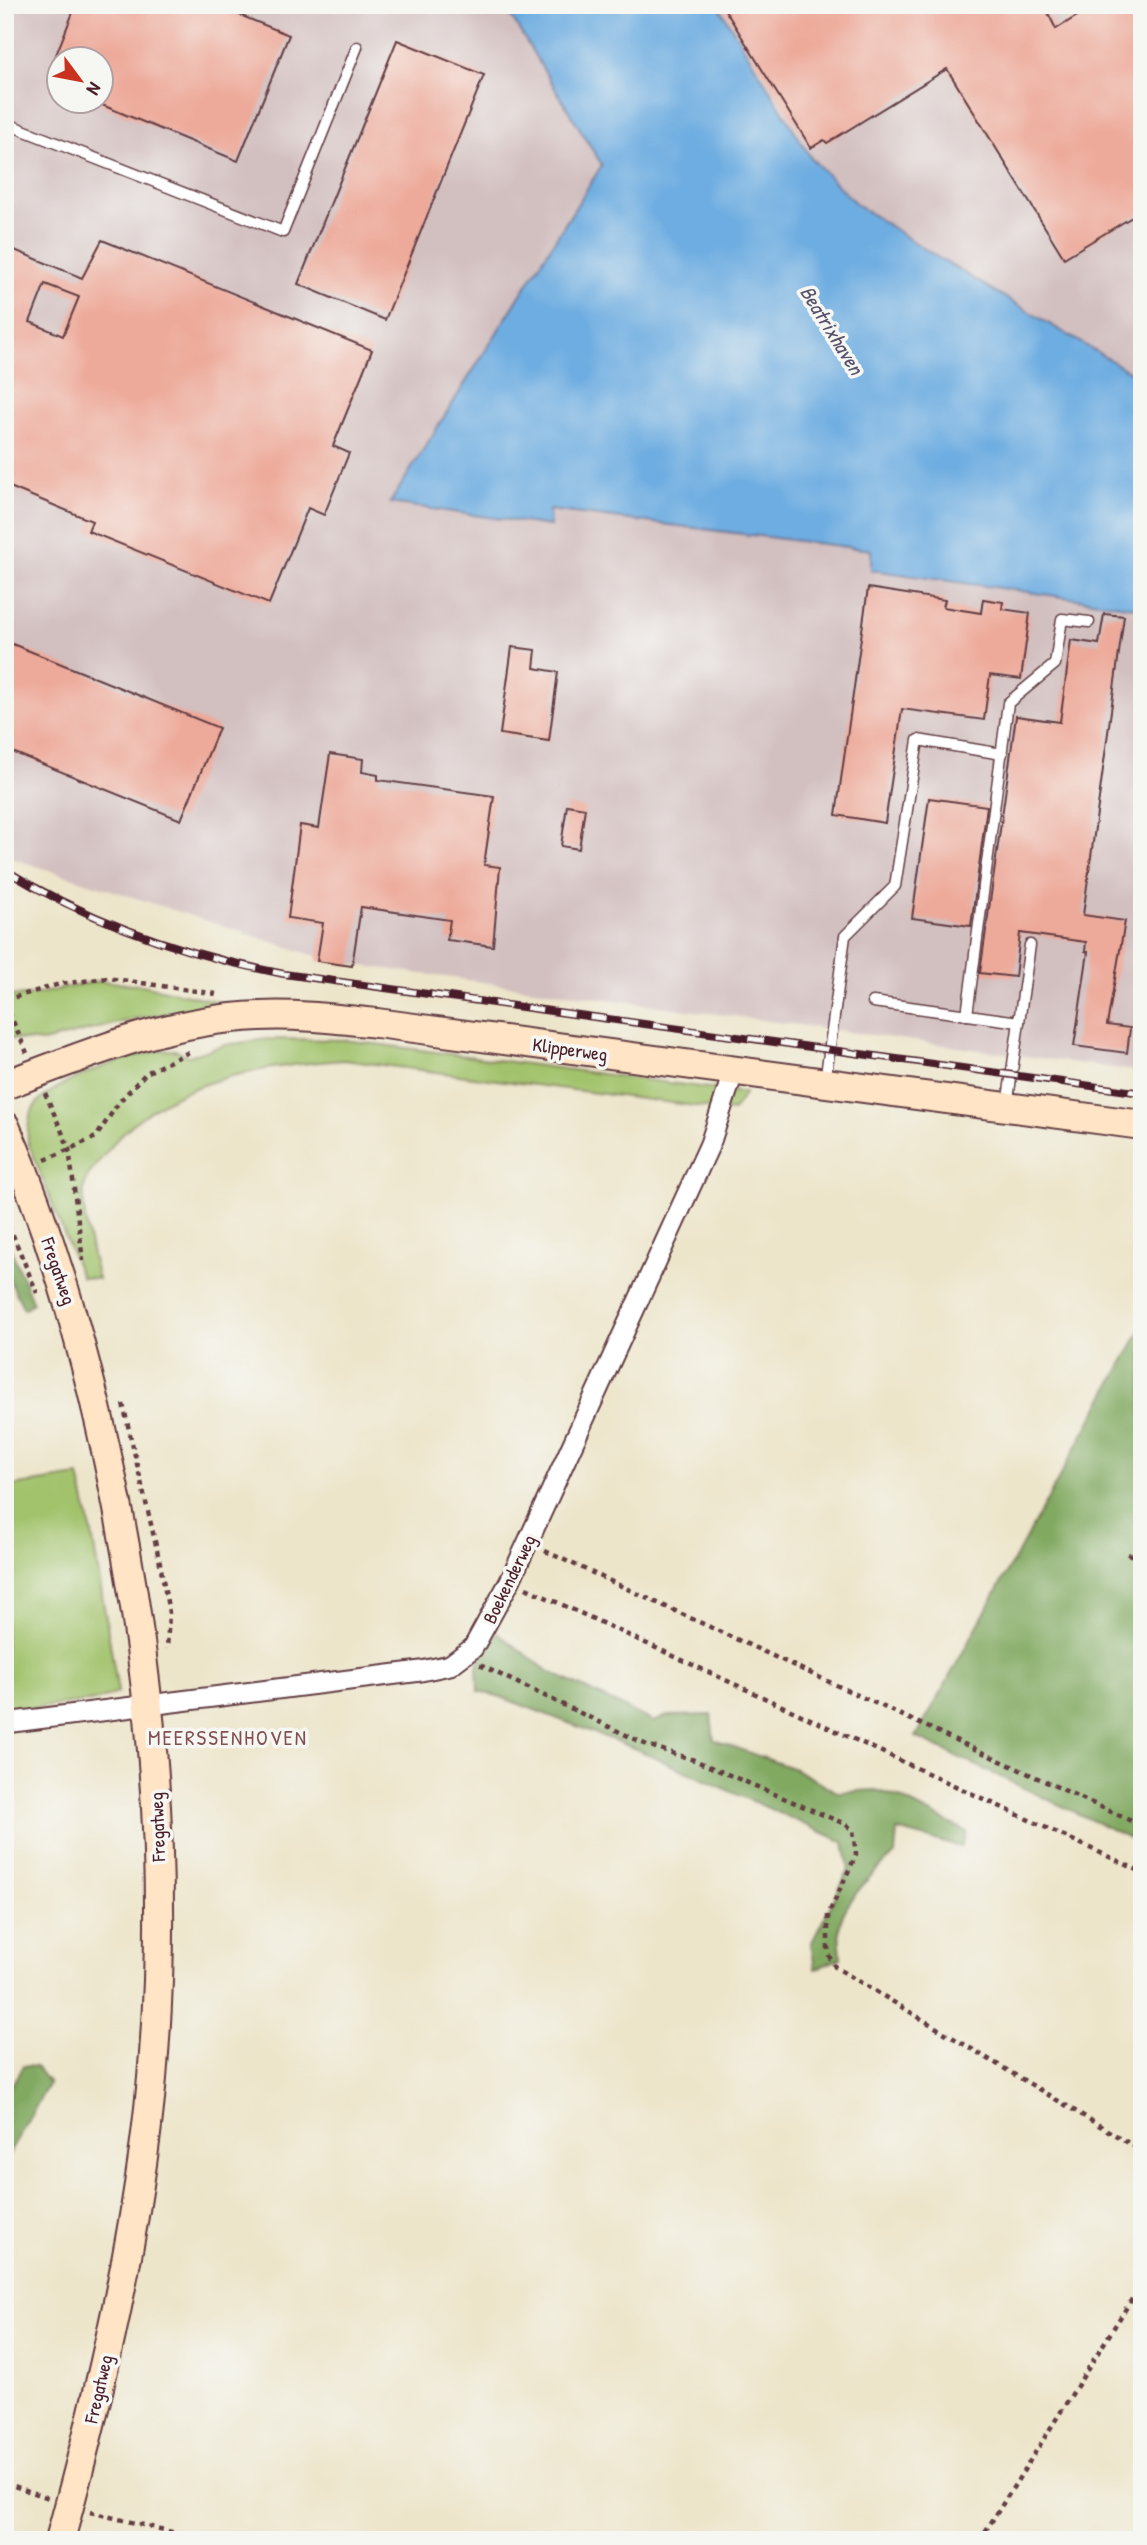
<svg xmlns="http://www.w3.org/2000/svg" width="1147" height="2545" font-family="'Patrick Hand',sans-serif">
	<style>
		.industrial { fill: #d2bfbf; fill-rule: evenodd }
		.green { fill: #a2c36c; stroke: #76714c; stroke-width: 2 }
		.forest { fill: #81a960; stroke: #666446; stroke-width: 2 }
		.water { fill: #6eade1; stroke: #5c6686; stroke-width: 2 }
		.building { fill: #eda999; fill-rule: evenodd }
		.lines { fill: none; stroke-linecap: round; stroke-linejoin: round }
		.lane-casing { stroke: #623d43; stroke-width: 13 }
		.street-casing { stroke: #623d43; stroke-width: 23 }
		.secondary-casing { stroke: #623d43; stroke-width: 32 }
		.path { stroke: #623d43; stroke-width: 4.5; stroke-dasharray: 5 5; stroke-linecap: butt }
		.lane { stroke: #fff; stroke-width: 10 }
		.street { stroke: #fff; stroke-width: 19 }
		.secondary { stroke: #ffe4c6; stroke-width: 28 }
		.rail-casing { stroke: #4a1f2b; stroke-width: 8 }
		.rail { stroke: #f6f6f2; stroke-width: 5; stroke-dasharray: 16; stroke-linecap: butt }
		.labels { text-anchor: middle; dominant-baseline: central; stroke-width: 7; stroke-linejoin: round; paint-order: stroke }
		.street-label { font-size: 19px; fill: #4a1f2b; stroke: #f6f6f2 }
		.water-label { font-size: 21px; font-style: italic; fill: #57516b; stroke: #f6f6f2 }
		.neighbourhood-label { font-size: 21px; letter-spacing: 2px; fill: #834f52; stroke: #f6f6f2 }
	</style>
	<rect width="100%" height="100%" fill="#f6f6f2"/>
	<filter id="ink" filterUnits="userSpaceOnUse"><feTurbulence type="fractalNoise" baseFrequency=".0143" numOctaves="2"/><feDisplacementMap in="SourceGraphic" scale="14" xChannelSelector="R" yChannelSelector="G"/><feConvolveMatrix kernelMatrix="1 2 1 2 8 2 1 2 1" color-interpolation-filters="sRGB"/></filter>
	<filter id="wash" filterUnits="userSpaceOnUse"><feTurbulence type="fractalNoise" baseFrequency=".00686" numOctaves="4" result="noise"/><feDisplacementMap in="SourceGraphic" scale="28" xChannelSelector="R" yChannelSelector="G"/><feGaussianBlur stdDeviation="1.57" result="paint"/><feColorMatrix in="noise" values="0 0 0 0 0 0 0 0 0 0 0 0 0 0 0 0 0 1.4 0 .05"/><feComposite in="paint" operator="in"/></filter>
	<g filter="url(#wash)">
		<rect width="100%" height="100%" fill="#ede5ca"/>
		<!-- industrial -->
		<path class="industrial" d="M5,5H1142V1072L335,962L5,856ZM60,60H102V102H60Z"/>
		<!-- green -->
		<g class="green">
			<polygon points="98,981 142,985 230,1004 134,1019 43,1042 5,1038 5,996 33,995"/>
			<path d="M268,1039L345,1040L745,1093L733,1111L344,1060C259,1066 159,1080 105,1154C99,1162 90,1171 86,1180C78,1200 92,1258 98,1279L81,1277L28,1142C27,1128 28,1113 38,1102C58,1080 145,1048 174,1050C178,1050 184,1054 189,1056L225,1045Z"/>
			<polygon points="79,1476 92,1534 118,1692 99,1700 11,1711 5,1707 5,1487"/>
		</g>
		<!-- forest -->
		<g class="forest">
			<polygon points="5,1235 33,1303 24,1309 5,1271"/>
			<polygon points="1142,1328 1142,1844 916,1737"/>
			<path d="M497,1633L548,1671L654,1722L667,1716L711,1715L714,1740L795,1769L837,1792L876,1790L898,1797L967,1832L961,1847L897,1830L895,1855C877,1867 844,1902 840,1924C838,1935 841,1948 841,1958L815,1969L811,1944L849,1870L844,1842L631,1747L501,1697L478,1691L477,1665Z"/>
			<polygon points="23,2066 36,2067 49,2083 5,2161 5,2096"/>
		</g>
		<!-- water -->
		<polygon class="water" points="504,5 718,5 811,158 856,204 937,257 1142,379 1142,608 871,570 871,550 549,510 550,526 390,503 602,165"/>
		<g id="blocks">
			<!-- building -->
			<g class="building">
				<polygon points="76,5 215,5 289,35 238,161 102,105 102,60 54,60"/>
				<polygon points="722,5 1044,5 1056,29 1095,5 1142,5 1142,211 1064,258 947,69 827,143 824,140 811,148"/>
				<polygon points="397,40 484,75 385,320 298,284"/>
				<path d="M102,240L372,350L333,446L349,453L324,515L308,508L269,604L88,531L92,521L5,485V246L82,278ZM45,284L79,297L63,336L30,322Z"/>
				<polygon points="868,588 945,600 943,607 981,613 983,599 1003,602 1002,609 1030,613 1021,679 990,675 984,720 902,709 885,823 836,815"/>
				<polygon points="1104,614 1124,616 1083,915 1125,921 1107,1025 1130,1028 1127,1053 1074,1046 1088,952 1085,951 1086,942 1020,933 1015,977 980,973 1016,716 1060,722 1071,640 1099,644"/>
				<polygon points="5,641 219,728 181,820 5,749"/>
				<polygon points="512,647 536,650 534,668 558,672 549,741 500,734"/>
				<polygon points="330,754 363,759 362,772 378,775 378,780 494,796 484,865 500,867 493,946 447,940 450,920 361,907 352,966 317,961 323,923 288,918 300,825 319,828"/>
				<polygon points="929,798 987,806 971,926 912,918"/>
				<polygon points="567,805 585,808 579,849 561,846"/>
			</g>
		</g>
	</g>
	<g filter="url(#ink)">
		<use href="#blocks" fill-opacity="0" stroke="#623d43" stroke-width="2"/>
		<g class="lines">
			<defs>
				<g id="lane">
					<polyline points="5,123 283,232 357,47"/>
					<polyline points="5,142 12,125"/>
					<polyline points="873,1002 1019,1022"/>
					<polyline points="967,1015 1008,703 1055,664 1062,619 1089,622"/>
					<polyline points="825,1082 845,936 895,886 918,740 1002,754"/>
					<polyline points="1007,1106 1030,945"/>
				</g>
				<polyline id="street" points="5,1723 421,1671 450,1665 473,1648 510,1581 710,1144 734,1070"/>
				<g id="secondary">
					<path d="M5,1085C87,1054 170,1019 259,1016C298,1014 338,1019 377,1023L1142,1125"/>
					<path d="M5,1126C54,1239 87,1358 112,1479C153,1676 170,1876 152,2078C138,2234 101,2389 60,2540"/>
				</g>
			</defs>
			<!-- lane casing -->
			<use href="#lane" class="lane-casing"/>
			<!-- street casing -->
			<use href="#street" class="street-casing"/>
			<!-- secondary casing -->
			<use href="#secondary" class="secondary-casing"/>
			<!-- path -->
			<g class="path">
				<polyline points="5,1000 60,984 108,978 216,994"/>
				<polyline points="5,1003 27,1053"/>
				<polyline points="45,1093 69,1148 83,1261"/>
				<polyline points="45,1160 96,1137 119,1102 146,1073 191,1051"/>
				<polyline points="5,1216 37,1293"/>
				<polyline points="123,1404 160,1563 169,1613 167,1649"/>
				<polyline points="545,1551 1142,1826"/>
				<polyline points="1128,1554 1142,1560"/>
				<polyline points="526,1588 1142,1872"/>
				<polyline points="480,1665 647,1745 694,1760 845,1824 853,1830 856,1855 828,1915 828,1954 835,1967 1142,2151"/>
				<polyline points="5,2483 49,2498"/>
				<polyline points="90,2512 205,2540"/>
				<polyline points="980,2540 1142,2283"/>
			</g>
			<!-- lane -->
			<use href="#lane" class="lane"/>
			<!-- street -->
			<use href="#street" class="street"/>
			<!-- secondary -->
			<use href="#secondary" class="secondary"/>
			<defs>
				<path id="rail" d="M5,870C92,923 185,955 284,974L1142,1093"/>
			</defs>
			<!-- rail casing -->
			<use href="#rail" class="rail-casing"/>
			<!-- rail -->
			<use href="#rail" class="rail"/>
		</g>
	</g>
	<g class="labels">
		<!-- street labels -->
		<g class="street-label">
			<text transform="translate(570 1049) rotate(8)">Klipperweg</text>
			<text transform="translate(59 1271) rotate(71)">Fregatweg</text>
			<text transform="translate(509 1579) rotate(-64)">Boekenderweg</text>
			<text transform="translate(157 1827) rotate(-92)">Fregatweg</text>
			<text transform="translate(98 2389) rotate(-77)">Fregatweg</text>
		</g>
		<!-- water labels -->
		<g class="water-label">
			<text transform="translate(832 330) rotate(58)">Beatrixhaven</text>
		</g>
		<!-- neighbourhood labels -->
		<g class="neighbourhood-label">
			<text x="228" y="1737">MEERSSENHOVEN</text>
		</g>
	</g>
	<!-- margin -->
	<rect width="1147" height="2545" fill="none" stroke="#f6f6f2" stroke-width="28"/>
	<!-- north arrow -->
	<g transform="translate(80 80) rotate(122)"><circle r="33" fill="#f6f6f2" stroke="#b1a0a2" stroke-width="2"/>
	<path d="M0-5L12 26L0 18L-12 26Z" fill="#c8321e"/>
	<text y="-10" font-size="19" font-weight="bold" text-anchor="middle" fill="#4a1f2b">N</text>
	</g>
</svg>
